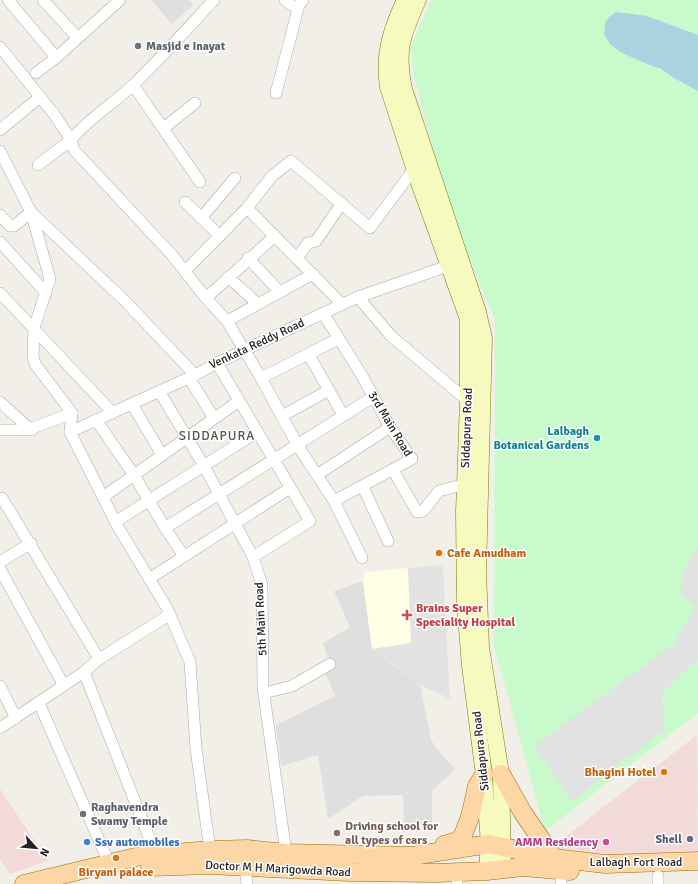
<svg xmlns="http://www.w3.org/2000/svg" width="698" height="884" font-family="Signika,sans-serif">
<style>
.residential{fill:#e0dfdf}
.commercial{fill:#f2dad9}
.education{fill:#ffffe5}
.park{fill:#c8facc}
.parking{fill:#e2e2e2}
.water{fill:#aad3df}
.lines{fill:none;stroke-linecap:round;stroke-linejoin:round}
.minor-casing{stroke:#a9a9a9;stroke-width:12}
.secondary-casing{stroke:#707d05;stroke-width:17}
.primary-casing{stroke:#a06b00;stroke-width:19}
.minor{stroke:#fff;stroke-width:11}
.secondary{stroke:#f7fabf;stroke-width:16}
.primary{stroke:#fcd6a4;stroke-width:18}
.worship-dot{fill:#6b7280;stroke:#fff;stroke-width:1.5}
.culture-dot{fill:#0f9aa8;stroke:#fff;stroke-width:1.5}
.food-dot{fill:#e8710a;stroke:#fff;stroke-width:1.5}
.health-dot{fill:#e0444e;stroke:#fff;stroke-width:1.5}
.education-dot{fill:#8d6e63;stroke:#fff;stroke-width:1.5}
.service-dot{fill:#5c6f8a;stroke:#fff;stroke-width:1.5}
.shop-dot{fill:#3f7fe0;stroke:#fff;stroke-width:1.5}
.hotel-dot{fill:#d1479c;stroke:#fff;stroke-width:1.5}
.labels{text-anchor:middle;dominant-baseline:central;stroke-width:3;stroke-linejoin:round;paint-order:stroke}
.worship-label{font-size:12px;font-weight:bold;fill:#5b616d;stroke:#fff;text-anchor:start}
.street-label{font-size:12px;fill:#222;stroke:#fff}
.culture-label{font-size:12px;font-weight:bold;fill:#0d838f;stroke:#fff;text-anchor:end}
.food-label{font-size:12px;font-weight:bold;fill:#c56008;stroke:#fff;text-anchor:start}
.health-label{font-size:12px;font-weight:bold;fill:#be3a42;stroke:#fff;text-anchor:start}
.education-label{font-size:12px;font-weight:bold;fill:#785e54;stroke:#fff;text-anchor:start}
.service-label{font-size:12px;font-weight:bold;fill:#4e5e75;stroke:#fff;text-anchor:end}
.shop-label{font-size:12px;font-weight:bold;fill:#366cbe;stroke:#fff;text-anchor:start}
.hotel-label{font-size:12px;font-weight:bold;fill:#b23c85;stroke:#fff;text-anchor:end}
.neighbourhood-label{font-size:13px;letter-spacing:1px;fill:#555;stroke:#fff}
</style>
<rect width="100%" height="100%" fill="#f2efe9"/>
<g class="residential">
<path d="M151 0H189L193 5 172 24Z"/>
<path d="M363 581 372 649 420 685 431 740 441 754 455 769 432 791V825L404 827 403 795 363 796 328 819 318 755 281 766 276 725 335 696 323 667 329 662 323 643 350 627 334 591Z"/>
</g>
<g class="commercial">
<path d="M697 735 698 855 605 856 552 847Z"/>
<path d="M0 789 48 861 10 874 0 859Z"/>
</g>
<path class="education" d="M443 565 450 699 420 685 372 649 363 581 365 572Z"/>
<path class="park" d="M431 0H698V713L545 831 494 646 495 320 449 209 414 77 411 47Z"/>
<g class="parking">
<path d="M698 545V659L662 692 664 730 572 801 534 746 674 644 696 606 681 595V582L684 570Z"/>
<path d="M443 565 450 699 420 685 372 649 411 643 408 568Z"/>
</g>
<path class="water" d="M616 12 647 16 698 35V91L674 78 660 68 652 66 622 53 610 44 604 34 605 23 609 17Z"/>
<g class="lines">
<defs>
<g id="minor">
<path d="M8 0 55 56"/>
<path d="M43 0 76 36"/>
<path d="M214 0C187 29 161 58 133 85 113 104 89 118 71 140L74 150 172 255 206 298 227 321 261 378 298 446 334 501 362 558"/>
<path d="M285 0C292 6 297 10 303 0"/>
<path d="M0 47 54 114 71 140 38 165"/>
<path d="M36 73 57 57 120 0"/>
<path d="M133 85 200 182"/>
<path d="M276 93 299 5"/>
<path d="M164 128 195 103"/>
<path d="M0 130 40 97"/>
<path d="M0 151 31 212 50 279 34 328 33 357 35 364 72 413 70 432 118 527 167 608 190 662 196 749 210 850"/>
<path d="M185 202 220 236"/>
<path d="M247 208 272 176 291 161 370 228 414 169 419 167"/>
<path d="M0 215 10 226H14L31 212 126 302 195 375"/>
<path d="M201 218 235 178"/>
<path d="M0 242 46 293"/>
<path d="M248 258 280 292"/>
<path d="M297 258 308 243 316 241 342 203"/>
<path d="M186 270 247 208 342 304"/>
<path d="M228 277 258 304"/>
<path d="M0 293 113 413"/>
<path d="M358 297 391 336 468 401 471 402"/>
<path d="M206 298 275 236"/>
<path d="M323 313 361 374 390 427 412 459 334 501"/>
<path d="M227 321 313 274"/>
<path d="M309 355 343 415"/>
<path d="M217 363 310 521 253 557 262 585 263 687 286 853"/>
<path d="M189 378 214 418"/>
<path d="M261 378 338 339"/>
<path d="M159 391 204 466 253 557"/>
<path d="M0 402 30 429 72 413"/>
<path d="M132 404 162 455"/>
<path d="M282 416 329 390"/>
<path d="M96 420 134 475 165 528 184 556"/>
<path d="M0 430H32"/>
<path d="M70 432 195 375 217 363 358 297 448 266"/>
<path d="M393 470 417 512 423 511 439 491 465 484"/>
<path d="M317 475 390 427"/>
<path d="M363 487 388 541"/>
<path d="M103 497 239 401"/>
<path d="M2 498 99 659"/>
<path d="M115 522 257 432"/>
<path d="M165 528 373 397"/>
<path d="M0 562 31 543"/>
<path d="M0 569 63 684"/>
<path d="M149 579 290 488"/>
<path d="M84 672 156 855"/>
<path d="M0 686 16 718"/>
<path d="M264 693 292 686 330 664"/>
<path d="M39 703 109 863"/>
<path d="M0 728 84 672 99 659 169 615"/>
<path d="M245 867 247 884"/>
<path d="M658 876V884"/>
<path d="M457 884V871"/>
<path d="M561 884V870"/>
</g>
<g id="secondary">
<path d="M405 0C391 30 383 53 388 87L418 180 468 319V401L464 512 465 604 470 666 484 775 489 844 487 871"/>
<path d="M418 0C402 36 396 49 404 89L478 312 484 338 478 571 481 647 501 774 503 869"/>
</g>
<g id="primary">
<path d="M501 774 523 813 554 858"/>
<path d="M444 845 458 841 463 835 470 817 477 786 484 775"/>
<path d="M150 867 209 865 349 872 436 873 487 871 523 867 570 871"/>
<path d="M24 884 140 856 210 850 247 849 286 853 412 856 489 844 554 858 605 864 698 861"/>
</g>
</defs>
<use href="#minor" class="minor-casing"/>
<use href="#secondary" class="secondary-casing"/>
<use href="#primary" class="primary-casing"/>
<use href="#minor" class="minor"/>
<use href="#secondary" class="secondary"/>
<use href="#primary" class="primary"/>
</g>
<g class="worship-dot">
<circle cx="138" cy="46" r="4"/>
<circle cx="83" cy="814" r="4"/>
</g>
<circle class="culture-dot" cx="597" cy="438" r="4"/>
<g class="food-dot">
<circle cx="439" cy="553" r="4"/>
<circle cx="664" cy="772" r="4"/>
<circle cx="116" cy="858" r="4"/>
</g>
<path class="health-dot" d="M405 609h4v4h4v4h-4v4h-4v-4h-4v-4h4z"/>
<circle class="education-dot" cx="337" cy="833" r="4"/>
<circle class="service-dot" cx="690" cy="839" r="4"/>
<circle class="shop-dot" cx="87" cy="842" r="4"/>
<circle class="hotel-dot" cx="606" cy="842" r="4"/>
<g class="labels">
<g class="worship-label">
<text x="146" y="46">Masjid e Inayat</text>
<text x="91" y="807">Raghavendra<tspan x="91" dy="14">Swamy Temple</tspan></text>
</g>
<g class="street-label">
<text transform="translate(257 344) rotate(-25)">Venkata Reddy Road</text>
<text transform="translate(390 424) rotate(59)">3rd Main Road</text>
<text transform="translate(467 428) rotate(-88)">Siddapura Road</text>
<text transform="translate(261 619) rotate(-93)">5th Main Road</text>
<text transform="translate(481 751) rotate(-96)">Siddapura Road</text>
<text x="636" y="862">Lalbagh Fort Road</text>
<text transform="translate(278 869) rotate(3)">Doctor M H Marigowda Road</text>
</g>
<g class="culture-label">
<text x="589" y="431">Lalbagh<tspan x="589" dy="14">Botanical Gardens</tspan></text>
</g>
<g class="food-label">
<text x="447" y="553">Cafe Amudham</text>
<text x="656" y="772" text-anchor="end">Bhagini Hotel</text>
<text x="116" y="872" text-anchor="middle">Biryani palace</text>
</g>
<g class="health-label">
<text x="416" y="608">Brains Super<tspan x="416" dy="14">Speciality Hospital</tspan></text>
</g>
<g class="education-label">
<text x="345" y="826">Driving school for<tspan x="345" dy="14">all types of cars</tspan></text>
</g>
<g class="service-label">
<text x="682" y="839">Shell</text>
</g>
<g class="shop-label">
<text x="95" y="842">Ssv automobiles</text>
</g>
<g class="hotel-label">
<text x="598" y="842">AMM Residency</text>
</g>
<g class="neighbourhood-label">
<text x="217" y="436">SIDDAPURA</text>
</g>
</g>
<g transform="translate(36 848) rotate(117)" stroke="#ffffff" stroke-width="3" paint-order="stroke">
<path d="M0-3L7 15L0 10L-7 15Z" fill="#222222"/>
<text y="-6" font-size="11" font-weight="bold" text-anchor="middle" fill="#222222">N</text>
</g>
</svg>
